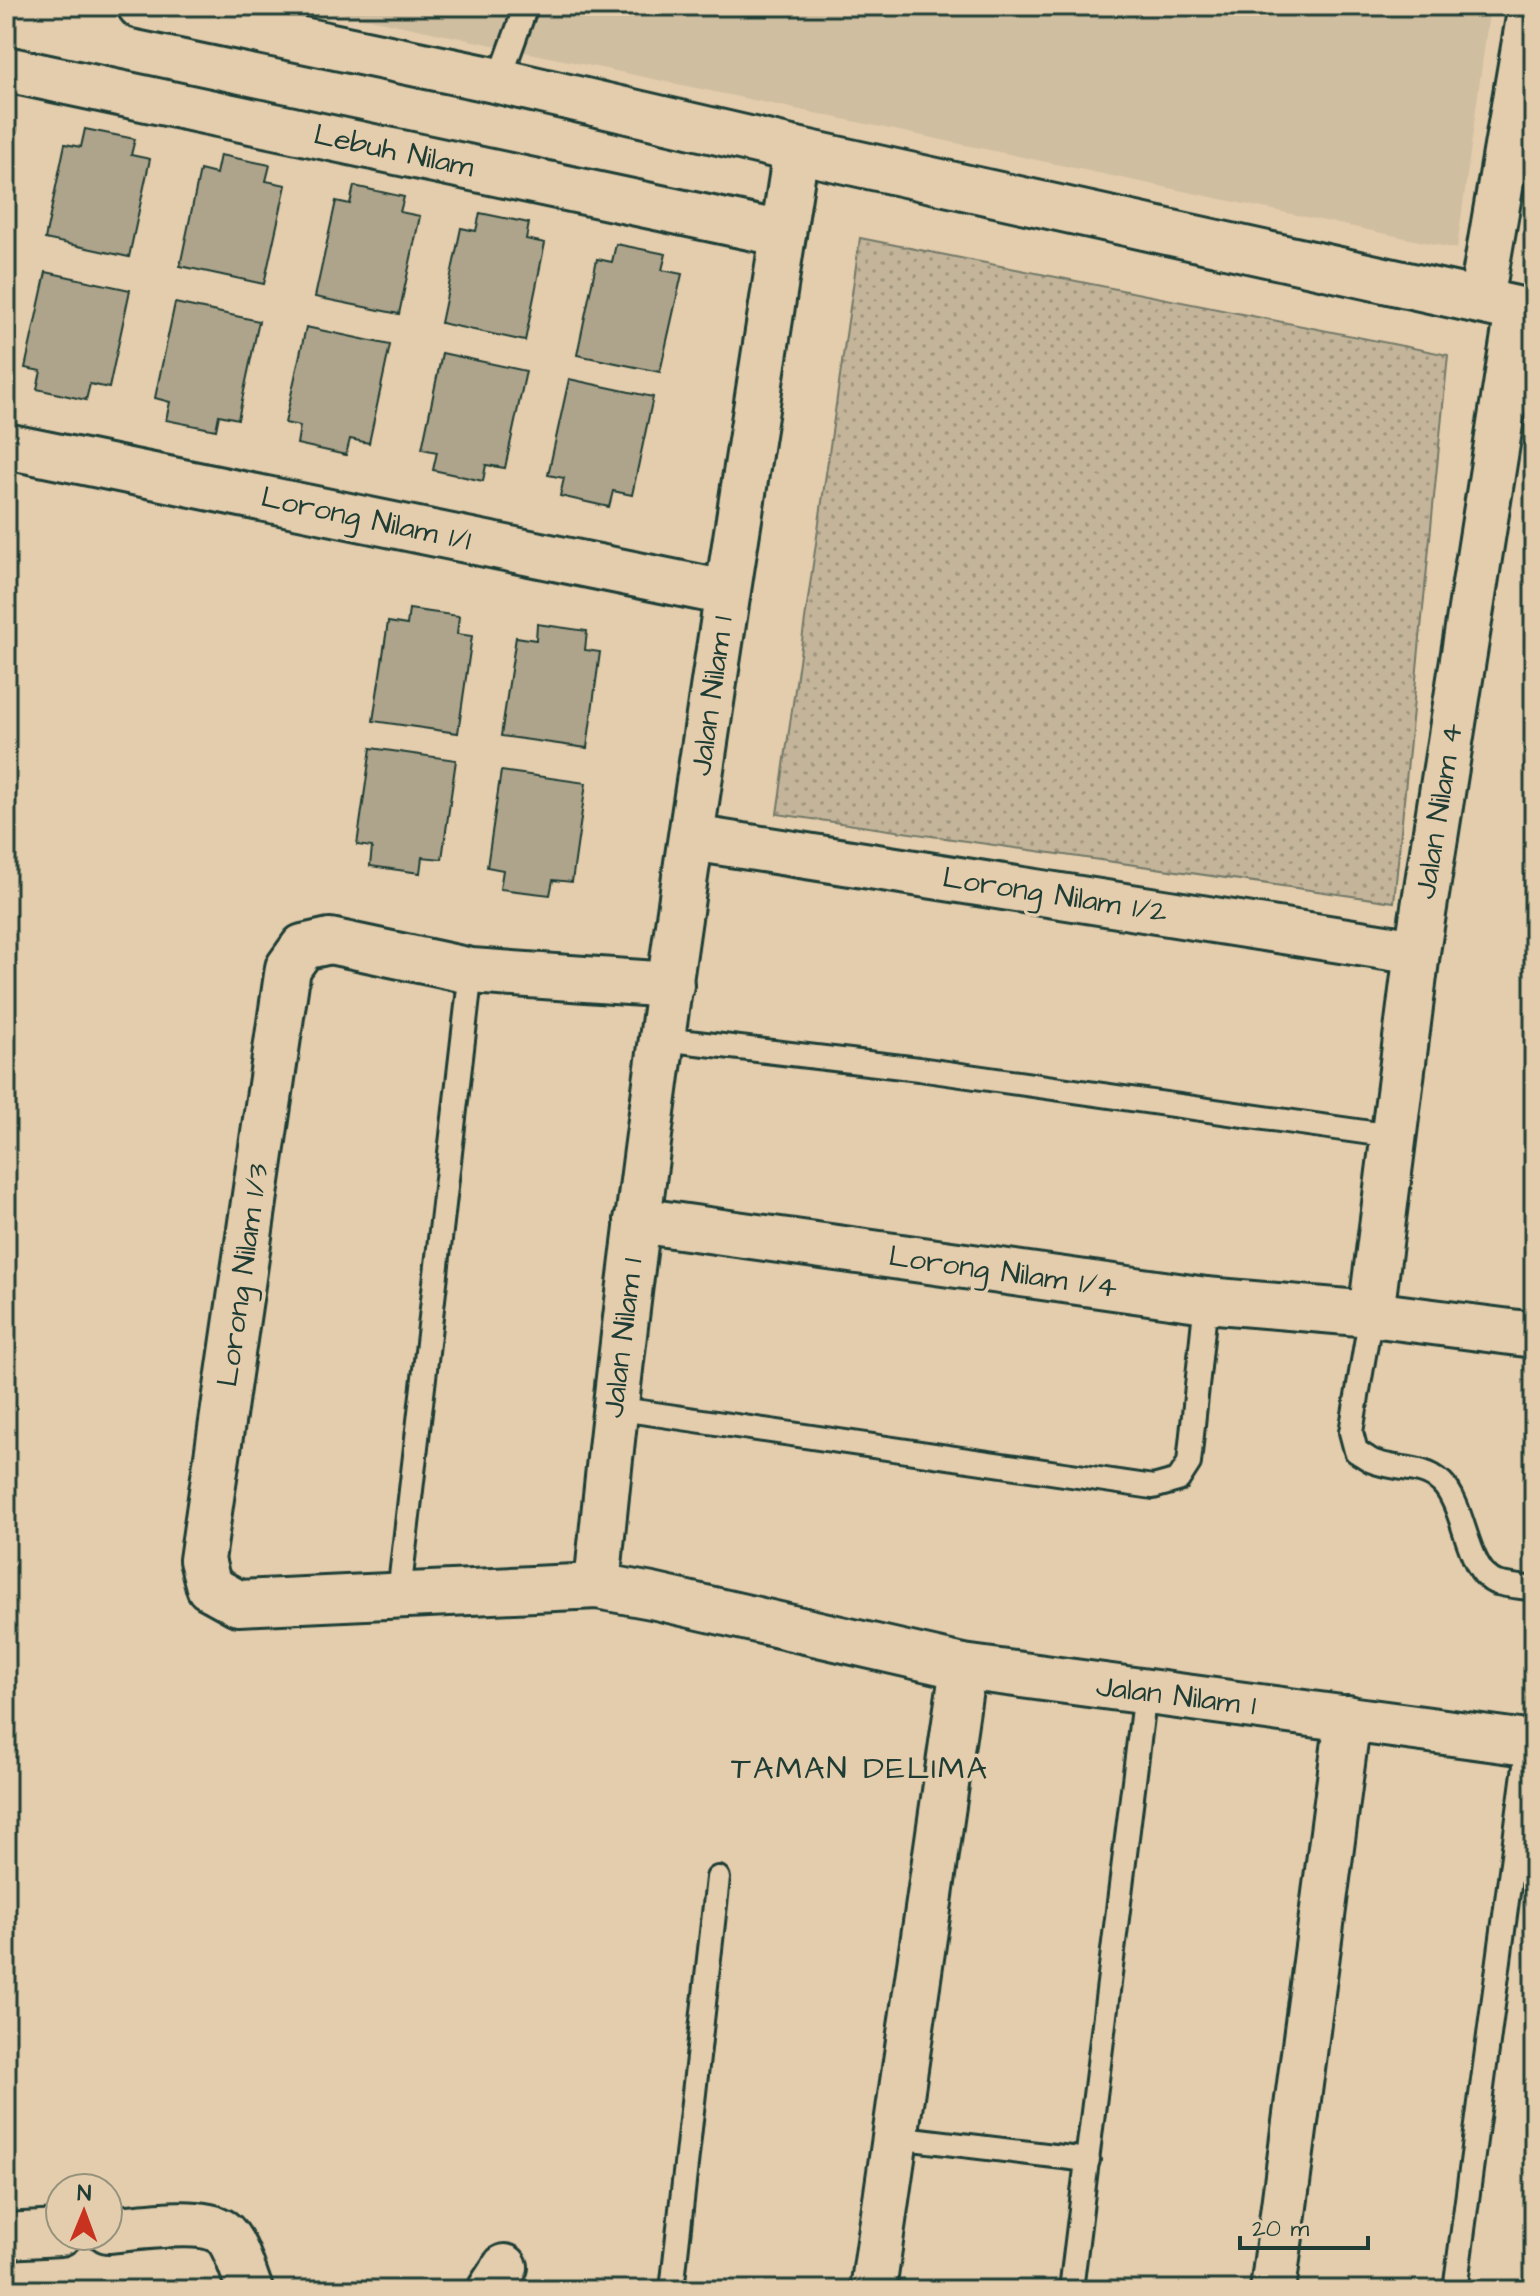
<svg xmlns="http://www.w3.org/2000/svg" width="1540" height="2296" font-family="'Architects Daughter',sans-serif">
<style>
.built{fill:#d0bea1}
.park{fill:url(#park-dots);stroke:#727967;stroke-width:2}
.building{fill:#aea48b;stroke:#1f3d34;stroke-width:2}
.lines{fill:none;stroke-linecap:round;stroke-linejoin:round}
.service-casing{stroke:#1f3d34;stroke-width:28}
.minor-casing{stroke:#1f3d34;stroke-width:50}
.service{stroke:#e4cdad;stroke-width:22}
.minor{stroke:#e4cdad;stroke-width:44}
.labels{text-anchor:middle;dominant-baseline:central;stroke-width:7;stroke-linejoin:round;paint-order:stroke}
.street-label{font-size:30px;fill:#1f3d34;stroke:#e4cdad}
.neighbourhood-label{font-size:32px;letter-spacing:2px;fill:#1f3d34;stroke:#e4cdad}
</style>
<defs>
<pattern id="park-dots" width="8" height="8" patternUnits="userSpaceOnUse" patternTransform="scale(2)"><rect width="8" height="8" fill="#c4b59a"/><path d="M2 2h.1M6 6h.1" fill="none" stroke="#9f947e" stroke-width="1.8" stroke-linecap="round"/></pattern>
</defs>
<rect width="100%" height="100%" fill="#e4cdad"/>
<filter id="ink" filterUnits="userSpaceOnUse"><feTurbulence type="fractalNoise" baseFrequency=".0125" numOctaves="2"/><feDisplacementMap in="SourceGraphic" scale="16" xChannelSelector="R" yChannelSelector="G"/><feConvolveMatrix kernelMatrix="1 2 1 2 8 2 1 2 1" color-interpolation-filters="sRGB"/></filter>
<g filter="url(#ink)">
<path class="built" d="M308 6H1490L1457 249Z"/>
<path class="park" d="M860 238 1448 355 1394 902 777 814Z"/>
<g class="building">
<path d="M6 126 17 128 6 179Z"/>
<path d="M85 129 135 139 131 155 150 159 129 257 45 239 65 144 81 147Z"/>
<path d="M220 155 270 165 266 181 286 185 264 284 180 266 200 170 216 174Z"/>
<path d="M354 186 404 197 400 212 420 216 399 314 315 297 336 201 350 204Z"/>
<path d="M480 213 529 223 526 239 545 243 525 341 441 323 461 228 476 231Z"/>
<path d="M616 244 666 254 662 270 682 274 660 372 577 355 597 259 612 262Z"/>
<path d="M46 272 130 290 109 388 90 384 86 400 37 389 41 371 25 368Z"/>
<path d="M175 303 259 321 238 419 219 415 216 430 166 420 170 402 155 398Z"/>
<path d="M306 327 390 345 369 443 350 439 346 455 297 444 300 426 285 423Z"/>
<path d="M442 353 526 371 505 468 486 465 483 481 433 470 437 452 422 449Z"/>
<path d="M569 379 653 397 632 495 613 491 609 507 560 496 564 478 548 475Z"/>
<path d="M409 609 459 616 457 634 472 636 458 733 373 721 388 622 407 625Z"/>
<path d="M537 624 587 631 585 650 600 652 587 748 501 736 516 637 536 640Z"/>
<path d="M371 748 456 760 442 859 422 857 420 873 370 866 372 847 357 845Z"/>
<path d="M501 771 586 783 572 882 553 880 550 895 500 889 503 870 487 867Z"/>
</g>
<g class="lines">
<defs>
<g id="service">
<path d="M499 81 526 6"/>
<path d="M663 1039 919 1069 1392 1136"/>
<path d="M1371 1314 1351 1432 1356 1451C1361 1454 1367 1458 1372 1461 1395 1471 1422 1464 1442 1483 1466 1507 1466 1572 1497 1583 1509 1586 1522 1587 1534 1589"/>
<path d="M614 1408 1153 1487 1178 1480 1189 1463 1206 1300"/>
<path d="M399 1594 471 971"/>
<path d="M895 2137 1088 2160"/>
<path d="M672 2290 718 1878"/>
<path d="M1071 2290 1145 1692"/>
<path d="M1455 2290 1528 1743"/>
</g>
<g id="minor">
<path d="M140 6 499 81 796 150 1534 313"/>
<path d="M6 69 783 234"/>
<path d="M1481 300 1531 6"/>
<path d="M6 446 726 593"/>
<path d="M692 838 1417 952"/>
<path d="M671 985 471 971 330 941 303 947 288 968 202 1560 209 1587 238 1603 597 1586 652 1596 963 1667 1534 1744"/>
<path d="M637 1220 1206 1300 1371 1314 1534 1335"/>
<path d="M1371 1314 1417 952 1518 310"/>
<path d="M597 1586C643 1105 723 628 796 150"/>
<path d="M108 2230C135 2228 200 2217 222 2232 235 2241 244 2275 250 2290"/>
<path d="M6 2236 60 2233"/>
<path d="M490 2290 505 2267"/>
<path d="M873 2290 963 1667"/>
<path d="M1273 2290 1348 1718"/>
</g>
</defs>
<use href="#service" class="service-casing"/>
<use href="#minor" class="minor-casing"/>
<use href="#service" class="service"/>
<use href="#minor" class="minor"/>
</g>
</g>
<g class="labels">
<g class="street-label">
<text transform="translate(394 151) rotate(12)">Lebuh Nilam</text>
<text transform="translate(366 519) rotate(12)">Lorong Nilam 1/1</text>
<text transform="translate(712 696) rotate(-82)">Jalan Nilam 1</text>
<text transform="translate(1439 811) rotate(-81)">Jalan Nilam 4</text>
<text transform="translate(1055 895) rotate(9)">Lorong Nilam 1/2</text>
<text transform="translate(1003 1272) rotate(8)">Lorong Nilam 1/4</text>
<text transform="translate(243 1275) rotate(-82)">Lorong Nilam 1/3</text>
<text transform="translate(623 1338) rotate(-83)">Jalan Nilam 1</text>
<text transform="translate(1176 1696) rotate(7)">Jalan Nilam 1</text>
</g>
<g class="neighbourhood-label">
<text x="860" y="1768">TAMAN DELIMA</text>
</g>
</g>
<rect width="1540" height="2296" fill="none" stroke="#e4cdad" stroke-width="32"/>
<rect x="16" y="16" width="1508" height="2264" fill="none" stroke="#1f3d34" stroke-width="3" filter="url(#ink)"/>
<g transform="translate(84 2212) rotate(1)"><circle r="38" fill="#e4cdad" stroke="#95937d" stroke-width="2"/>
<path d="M0-6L14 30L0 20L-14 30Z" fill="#c8321e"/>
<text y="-12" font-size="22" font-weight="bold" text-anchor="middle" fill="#1f3d34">N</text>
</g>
<path d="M1240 2236v12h128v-12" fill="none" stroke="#1f3d34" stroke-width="4"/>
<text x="1252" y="2236" font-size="24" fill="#1f3d34" stroke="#e4cdad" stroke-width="6" paint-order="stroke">20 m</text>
</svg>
